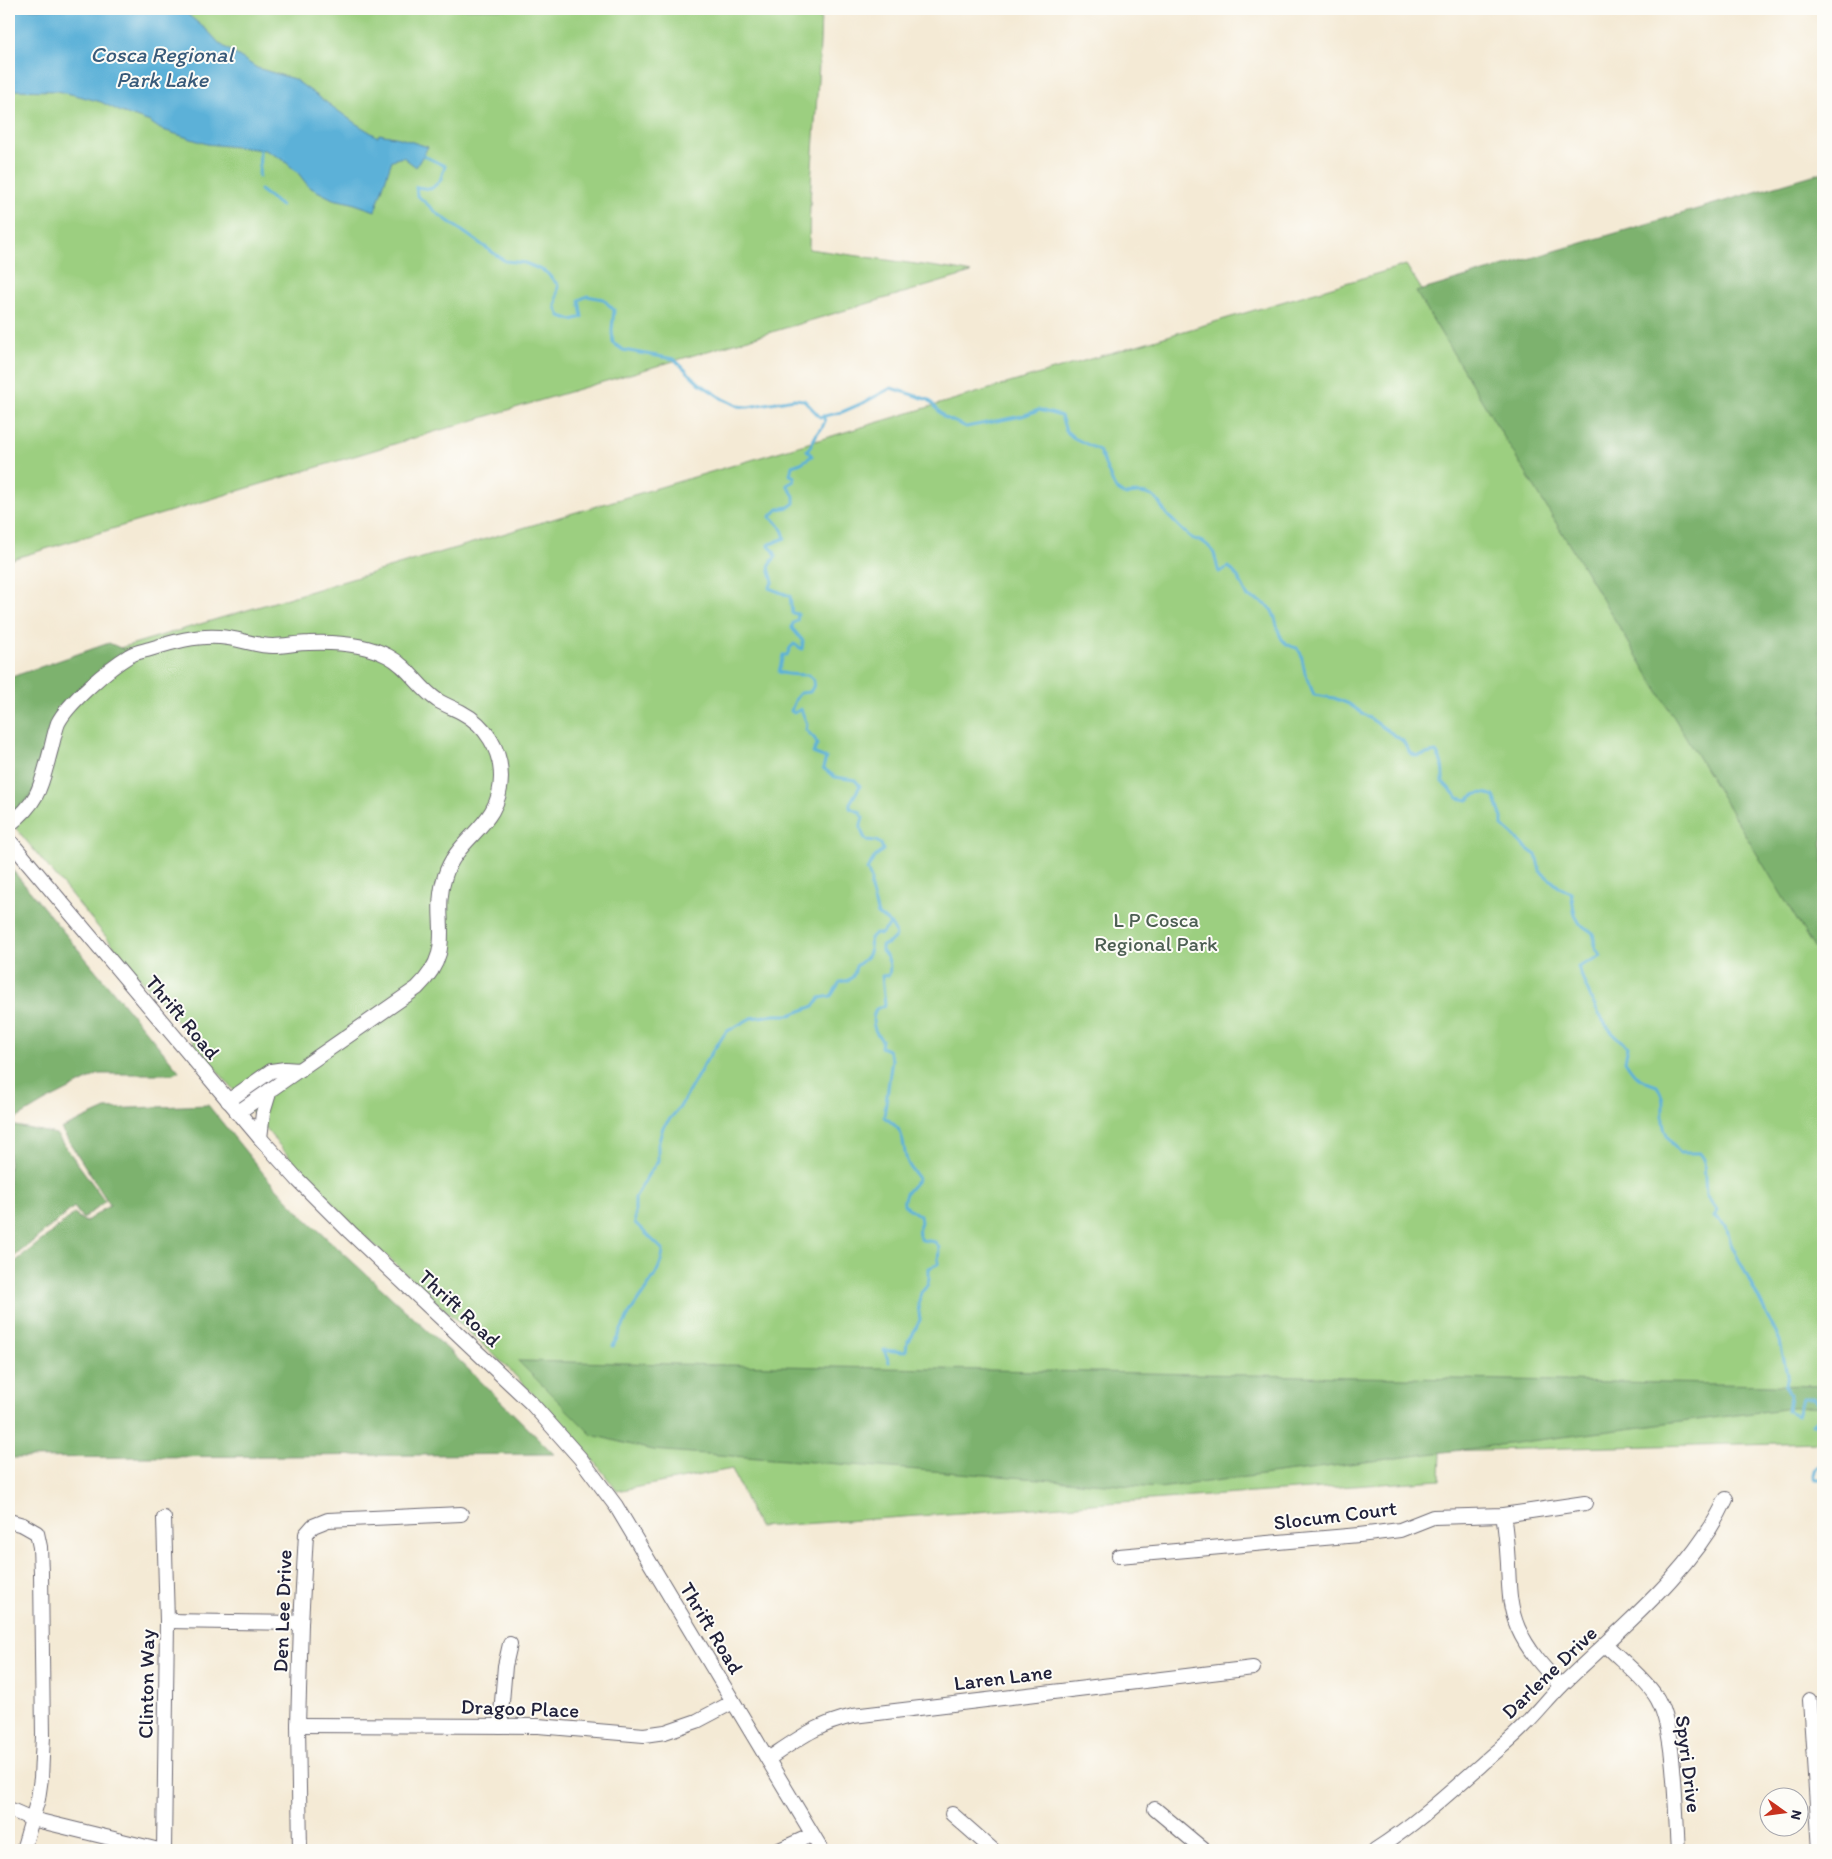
<svg xmlns="http://www.w3.org/2000/svg" width="1832" height="1859" font-family="Itim,sans-serif">
<style>
.green{fill:#9ccf80;stroke:#5f785e}
.forest{fill:#7db26e;stroke:#506a54}
.water{fill:#5cb1d8;stroke:#3f6a8a}
.lines{fill:none;stroke-linecap:round;stroke-linejoin:round}
.stream{stroke:#5cb1d8;stroke-width:3}
.minor-casing{stroke:#6c6871;stroke-width:16}
.minor{stroke:#fff;stroke-width:14}
.labels{text-anchor:middle;dominant-baseline:central;stroke-width:4;stroke-linejoin:round;paint-order:stroke}
.park-label{font-size:21px;fill:#4d5f53;stroke:#fdfcf7}
.street-label{font-size:21px;fill:#22223b;stroke:#fdfcf7}
.water-label{font-size:22px;font-style:italic;fill:#395b7a;stroke:#fdfcf7}
</style>
<rect width="100%" height="100%" fill="#fdfcf7"/>
<filter id="ink" filterUnits="userSpaceOnUse"><feTurbulence type="fractalNoise" baseFrequency=".02" numOctaves="2"/><feDisplacementMap in="SourceGraphic" scale="10" xChannelSelector="R" yChannelSelector="G"/><feConvolveMatrix kernelMatrix="1 2 1 2 8 2 1 2 1" color-interpolation-filters="sRGB"/></filter>
<filter id="wash" filterUnits="userSpaceOnUse"><feTurbulence type="fractalNoise" baseFrequency=".0096" numOctaves="4" result="noise"/><feDisplacementMap in="SourceGraphic" scale="20" xChannelSelector="R" yChannelSelector="G"/><feGaussianBlur stdDeviation="1.12" result="paint"/><feColorMatrix in="noise" values="0 0 0 0 0 0 0 0 0 0 0 0 0 0 0 0 0 1.4 0 .05"/><feComposite in="paint" operator="in"/></filter>
<g filter="url(#wash)">
<rect width="100%" height="100%" fill="#f4ead5"/>
<g class="green">
<path d="M9 9H821C820 89 809 169 809 249L958 270 971 273 434 432 9 560Z"/>
<path d="M1406 265 1823 917V1442L1441 1451 1440 1480 758 1527 732 1469 617 1491 596 1463 571 1433 505 1365 357 1229 295 1164 9 820V681Z"/>
</g>
<g class="forest">
<path d="M1823 172V963L1416 292Z"/>
<path d="M109 643 129 652 103 669 58 709 33 792 9 818V678Z"/>
<path d="M9 866 179 1071 173 1074H99L44 1102 9 1123Z"/>
<path d="M208 1105 267 1178 304 1217 455 1356 554 1454 9 1458V1267L74 1214 85 1222 110 1205 61 1129 106 1109Z"/>
<path d="M11 1125 56 1134 105 1201 83 1219 74 1207 9 1261V1127Z"/>
<path d="M518 1361 1823 1386V1407L1808 1406 1159 1488 652 1450 592 1435Z"/>
</g>
<path class="water" d="M9 9H181L208 31 220 44 257 68 294 79 355 123 378 137 379 134 400 138 428 147 416 167 403 157 392 160 375 211 352 203 333 199 309 187 298 173 282 159 265 150 207 144 160 129 150 122 121 112 101 102 79 96 57 91 9 90Z"/>
<g class="lines">
<g class="stream">
<path d="M424 156 445 166 440 181 431 189 416 187 417 195 438 214 505 261 525 263 546 272 558 285 556 307 560 316 572 320 582 317 579 300 587 296 603 299 614 310 612 330 613 343 623 350 674 359 699 383 723 399 738 406 748 407 794 399 804 400 820 417 842 412 865 402 891 388 929 400 944 417 966 427 1022 416 1039 410 1061 416 1066 431 1074 438 1099 450 1115 488 1125 495C1135 492 1143 492 1152 496 1161 500 1161 510 1169 517 1176 523 1184 533 1192 538 1202 543 1203 539 1212 550 1216 555 1216 565 1219 572L1229 567 1238 577 1248 597C1257 600 1267 603 1272 611 1281 627 1274 643 1297 648L1301 654 1305 673 1314 695 1334 698 1349 704 1403 741 1410 753 1417 756 1436 752C1443 761 1443 771 1443 782L1458 798 1468 800C1475 792 1485 792 1494 796L1502 818V826C1516 835 1521 846 1536 855L1540 871 1559 887 1571 893 1575 915 1580 924 1593 933 1596 949 1601 956 1578 967C1590 996 1600 1028 1628 1046L1625 1061C1635 1077 1639 1080 1657 1086 1666 1101 1662 1105 1663 1121 1664 1133 1672 1145 1680 1153H1700L1704 1159 1706 1195 1718 1211 1714 1216 1726 1226 1731 1244 1780 1341 1787 1375 1785 1385 1790 1395 1788 1412 1797 1416 1802 1398H1813L1818 1404 1821 1416 1813 1424 1823 1425"/>
<path d="M259 177 260 150"/>
<path d="M260 190 281 206"/>
<path d="M823 416 825 421 822 428C815 432 814 444 807 450L812 456 801 463 792 466 790 475 795 477 794 481 787 485 794 496V503L789 507 778 509 770 517C778 522 783 528 785 538L768 545 774 551 776 557C766 566 769 568 773 581L769 588 790 596 792 613 798 614 797 621 793 623 792 628 803 641 802 649 794 644 790 648 787 655H783L779 672C789 676 799 674 809 675L814 681 813 687 810 692 800 693 796 698 791 711 794 713 801 709 807 724 806 730 815 739 817 745 813 753 826 758 823 768 835 777 855 780 860 786 850 803V808L860 812 863 818C859 827 861 832 866 840L876 841 881 844 883 850 874 858 867 870 871 878V889L878 915C887 921 894 925 896 936L889 943 882 946V951C890 960 891 964 889 975L882 976 885 1005 876 1009C870 1020 874 1032 882 1040L881 1047 888 1050 892 1059 884 1117C905 1131 901 1135 906 1157 907 1165 914 1172 918 1179 912 1188 902 1193 904 1205L920 1216 921 1222C918 1229 917 1234 922 1240L935 1242 939 1247 938 1264 929 1268V1279L927 1286 921 1293 918 1305 920 1320C915 1328 914 1336 907 1342L906 1351 904 1352 884 1350 889 1362"/>
<path d="M613 1346C620 1333 626 1318 635 1305 646 1288 662 1271 663 1250L635 1223V1198L648 1175 658 1161V1145L663 1127 680 1107 706 1061 726 1032 751 1018 774 1015H790L814 1006 820 998 831 996 840 982C852 980 854 978 856 966 868 958 872 952 870 938L875 933 881 934 891 924"/>
<path d="M1823 1463 1816 1468 1814 1476 1816 1480H1823"/>
</g>
</g>
</g>
<g filter="url(#ink)">
<g class="lines">
<defs>
<g id="minor">
<path d="M9 825C40 801 41 785 51 749 53 741 55 731 58 723 68 703 109 668 129 656 135 652 143 651 150 649 173 642 196 635 220 637 238 638 255 646 273 646 285 646 297 643 309 643 334 642 365 644 388 656 408 666 419 688 437 700 445 705 453 708 461 712 486 725 501 750 501 777 501 826 457 836 445 876 430 921 459 947 417 988L237 1113"/>
<path d="M9 840 260 1138 298 1180 350 1232 532 1404 580 1458 616 1506 822 1850"/>
<path d="M228 1101 271 1071 285 1069 300 1070"/>
<path d="M260 1138 263 1113 270 1090"/>
<path d="M1503 1515C1506 1531 1507 1548 1508 1564 1509 1587 1509 1607 1518 1628 1528 1651 1545 1669 1561 1686"/>
<path d="M9 1521 23 1525 37 1533 40 1547 41 1573 43 1736 41 1778 38 1799 23 1850"/>
<path d="M1119 1556 1359 1535 1400 1530 1433 1517 1503 1515 1585 1503"/>
<path d="M167 1621 301 1623"/>
<path d="M1606 1645C1622 1661 1642 1676 1655 1695 1676 1725 1675 1812 1678 1850"/>
<path d="M1810 1700 1820 1850"/>
<path d="M298 1725 538 1726 644 1735 665 1732 697 1721 733 1702"/>
<path d="M500 1726 505 1666 510 1644"/>
<path d="M768 1759C798 1739 817 1724 853 1716L1253 1668"/>
<path d="M9 1809 32 1819 159 1850"/>
<path d="M1155 1809 1204 1850"/>
<path d="M952 1814 993 1850"/>
<path d="M164 1850 167 1621 164 1518"/>
<path d="M300 1850 298 1725 301 1623 306 1534 313 1526 328 1520 461 1514"/>
<path d="M779 1850 812 1835"/>
<path d="M1375 1850C1413 1826 1447 1795 1481 1765 1496 1751 1512 1739 1526 1724 1538 1712 1549 1698 1562 1685 1618 1630 1693 1572 1726 1499"/>
</g>
</defs>
<use href="#minor" class="minor-casing"/>
<use href="#minor" class="minor"/>
</g>
</g>
<g class="labels">
<g class="park-label">
<text x="1156" y="919">L P Cosca<tspan x="1156" dy="24">Regional Park</tspan></text>
</g>
<g class="street-label">
<text transform="translate(183 1017) rotate(50)">Thrift Road</text>
<text transform="translate(460 1308) rotate(43)">Thrift Road</text>
<text transform="translate(1335 1515) rotate(-7)">Slocum Court</text>
<text transform="translate(282 1611) rotate(-88)">Den Lee Drive</text>
<text transform="translate(712 1628) rotate(59)">Thrift Road</text>
<text transform="translate(1549 1672) rotate(-44)">Darlene Drive</text>
<text transform="translate(1003 1677) rotate(-7)">Laren Lane</text>
<text transform="translate(146 1684) rotate(-89)">Clinton Way</text>
<text transform="translate(520 1708) rotate(2)">Dragoo Place</text>
<text transform="translate(1689 1764) rotate(83)">Spyri Drive</text>
</g>
<g class="water-label">
<text x="162" y="54">Cosca Regional<tspan x="162" dy="25">Park Lake</tspan></text>
</g>
</g>
<rect width="1832" height="1859" fill="none" stroke="#fdfcf7" stroke-width="30"/>
<g transform="translate(1784 1812) rotate(104)"><circle r="24" fill="#fdfcf7" stroke="#a5a5ac"/>
<path d="M0-4L9 19L0 12L-9 19Z" fill="#c8321e"/>
<text y="-8" font-size="14" font-weight="bold" text-anchor="middle" fill="#22223b">N</text>
</g>
</svg>
